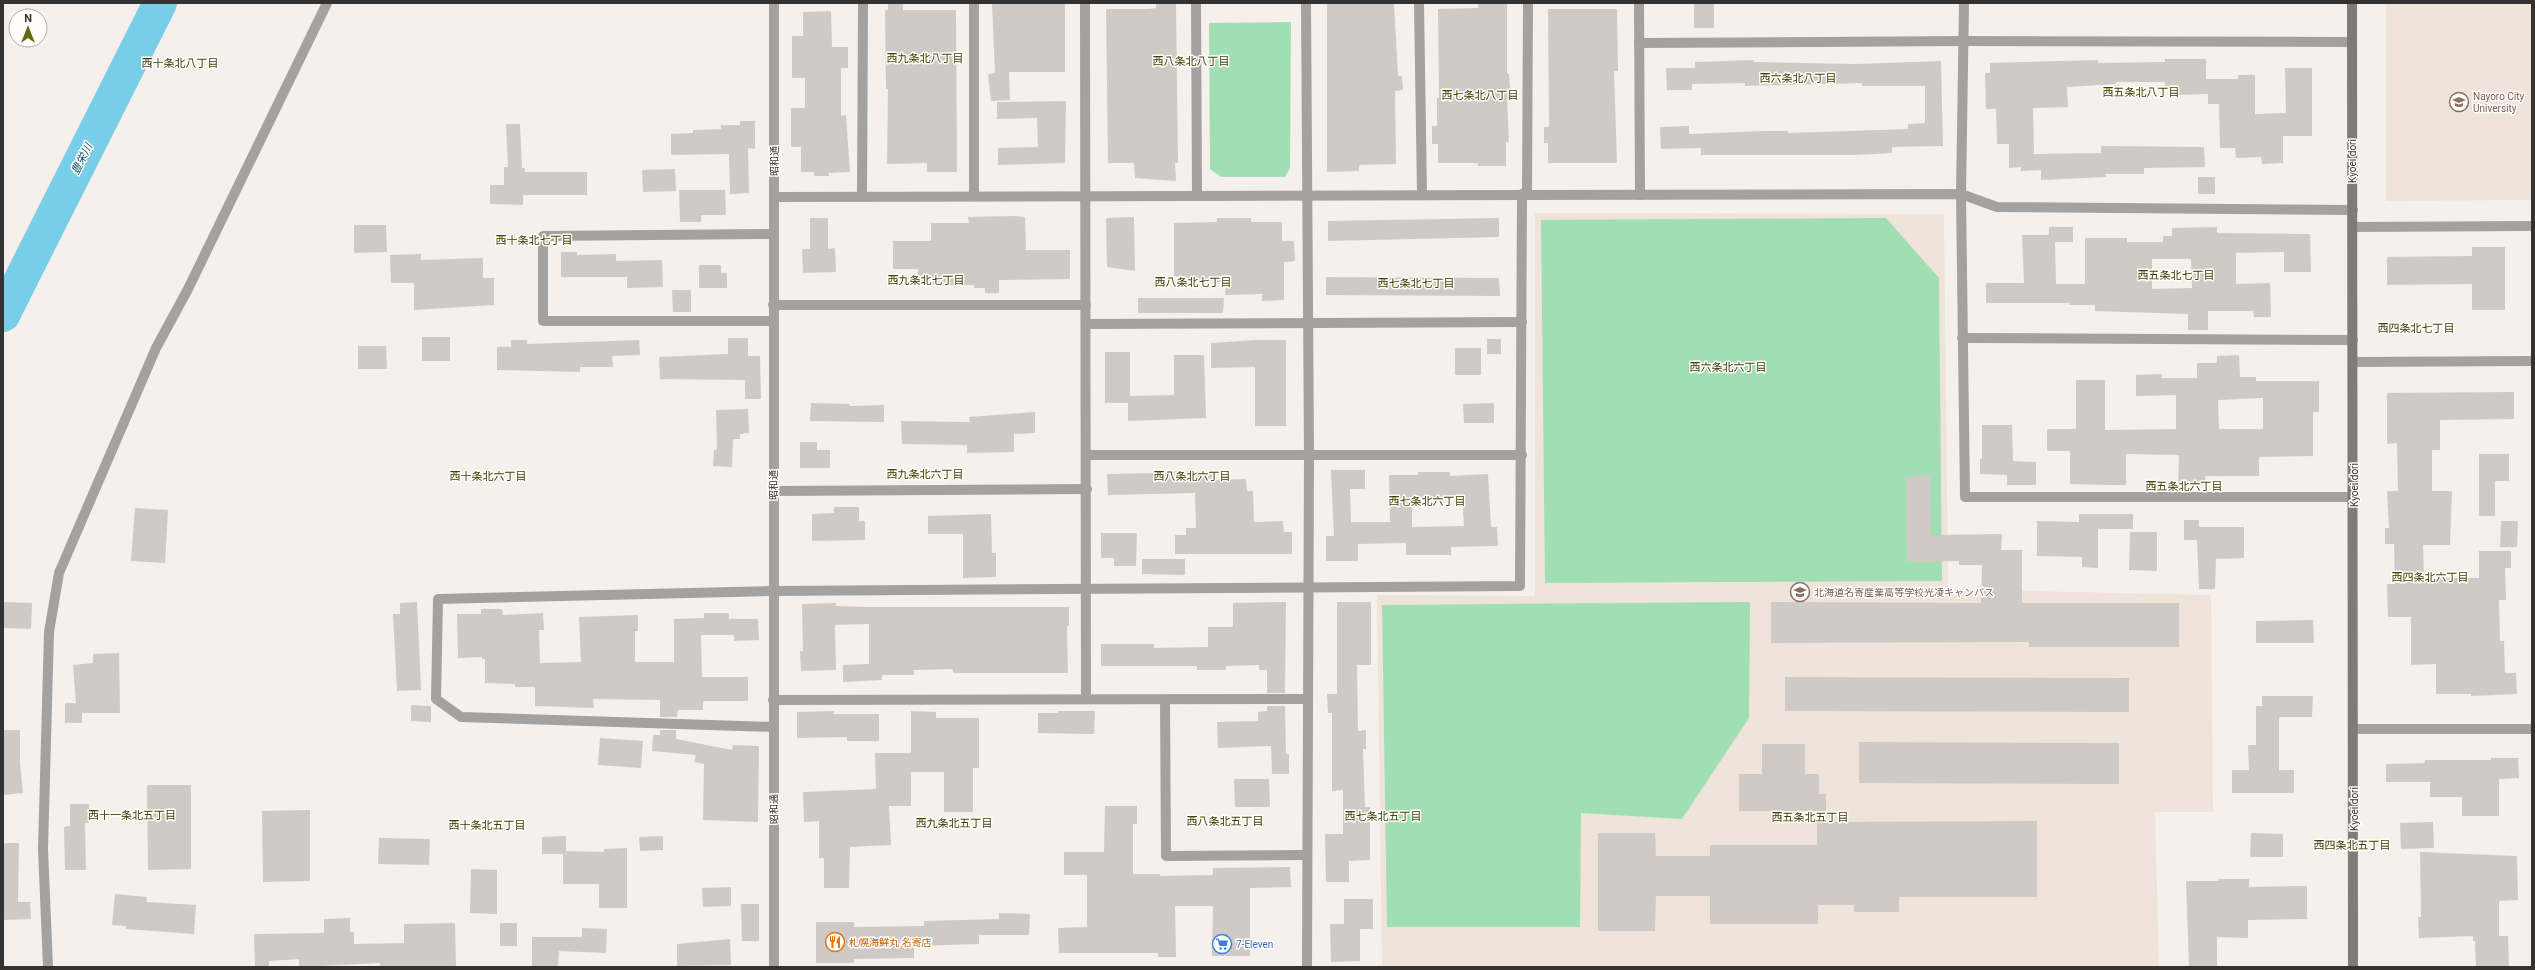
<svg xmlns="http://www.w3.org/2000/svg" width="2535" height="970" font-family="Roboto,'Noto Sans JP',sans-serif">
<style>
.built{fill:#efe4da}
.green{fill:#a1deb3}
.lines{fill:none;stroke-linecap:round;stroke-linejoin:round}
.river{stroke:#78cde9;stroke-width:34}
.building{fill:#d0cac7;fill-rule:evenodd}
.minor{stroke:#a4a2a0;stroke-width:10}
.tertiary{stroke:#a4a2a0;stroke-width:10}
.secondary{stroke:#7e7c79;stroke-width:10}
.labels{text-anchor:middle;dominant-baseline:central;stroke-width:3;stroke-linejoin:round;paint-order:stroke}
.education-label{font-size:10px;fill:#785e54;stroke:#fffefd;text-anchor:start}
.street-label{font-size:10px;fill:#353331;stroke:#fffefd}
.food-label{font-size:10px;fill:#c56008;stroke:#fffefd;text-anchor:start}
.shop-label{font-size:10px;fill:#366cbe;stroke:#fffefd;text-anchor:start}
.neighbourhood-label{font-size:11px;fill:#3d4203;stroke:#fffefd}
.water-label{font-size:11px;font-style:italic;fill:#0e566a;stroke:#fffefd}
</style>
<rect width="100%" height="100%" fill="#f5f0ec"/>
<g class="built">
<path d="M2386 3H2532V200L2386 201Z"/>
<path d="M1535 213 1944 214 1948 589 2211 595 2213 812H2155L2159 967H1382L1377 595 1535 596Z"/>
</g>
<g class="green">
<path d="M1291 22 1290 168 1285 177H1221L1210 169 1209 23Z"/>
<path d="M1886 218 1939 278 1942 581 1545 583 1541 220Z"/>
<path d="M1750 602 1749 718 1682 819 1581 813 1580 927H1387L1382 605Z"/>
</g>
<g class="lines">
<path class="river" d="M3 315 160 3"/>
</g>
<g class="building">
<path d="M888 3H903V10H956L957 172H927V163L887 164 888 89H886L885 10H888Z"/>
<path d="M992 3H1065V72H1009L1010 100 991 101 988 74 995 73Z"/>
<path d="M1156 3H1176L1178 163H1175L1176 181 1135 178 1134 163H1108L1106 9H1149L1156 8Z"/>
<path d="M1327 3H1394L1398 76H1402L1403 90 1395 91 1396 164 1359 165V171L1327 172Z"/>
<path d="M1478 3H1507V74H1509L1511 99H1507L1509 142H1506V166H1478V163H1438V144H1432V126H1437V98H1439L1438 9 1478 8Z"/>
<rect x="1694" y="3" width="20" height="25"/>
<path d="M1548 9H1617L1618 71H1614L1617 163H1548V143H1544V127H1549Z"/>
<path d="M831 11 832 47H848V68H841V116L846 115 850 172 829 173V176H814V172H801V147H791V108H805V78H792V36H803V12Z"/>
<path d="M2165 59H2206V79H2238V75H2255V114L2286 113 2285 68H2312V136H2283V163L2262 164 2261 157 2236 158 2235 148H2220L2219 104H2208V94L2174 95V90H2165V82H2116V84L2067 87 2068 107 2033 108 2034 154 2101 153V146L2204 147 2205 167 2144 168V174H2106V177L2041 180V170L2021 171V167L2009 168V144H1997L1996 109H1986L1985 73H1990V63L2098 60V63L2165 62Z"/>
<path d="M1754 60V62L1856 64 1941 61 1943 146 1892 147V153L1853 155H1701V148L1661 149 1660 127 1689 126V134L1762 131H1788V133L1908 129V124L1925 123V86H1862V83L1745 86V83L1692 84V90H1667L1666 68H1695V62Z"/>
<path d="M1066 101 1065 163 998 165V148L1038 147 1037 118 997 119V102Z"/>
<path d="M740 121H755V149L748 148 749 193 730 194 729 154 671 155V134L693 133V130L721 129V125H740Z"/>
<path d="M506 124H520L522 168H525V172H587V195H523V205L490 204V185H504V167H508Z"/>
<path d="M675 169 676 191 643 192 642 170Z"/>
<rect x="2198" y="177" width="17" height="17"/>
<path d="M679 190H725L726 215H701V222H680Z"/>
<path d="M1013 216 1025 217 1026 250H1070V279L999 280V293H985V288H974V285H918V269H893V241H931V223H969L968 217Z"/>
<path d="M1134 217 1135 271 1107 267 1106 218Z"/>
<path d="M810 218H828V249L835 248 836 272 803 273 802 249H810Z"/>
<path d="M1217 218H1251V222H1282V241H1294L1295 261 1284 262V300L1262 301V294L1225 295 1226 283 1174 276V223L1217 222Z"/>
<path d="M1499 218V237L1328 241V221Z"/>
<path d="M354 225H386L387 252 354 253Z"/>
<path d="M2049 227H2073V242H2055L2056 284H2085V238H2127V242H2163V236H2172V228L2217 227V233L2310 234 2311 272H2284V252L2236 253V284L2270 283 2271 317H2254L2253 311H2208V330H2188V314L2095 311V305H2069V303H1986V283H2024L2022 235H2049ZM2152 259H2191L2192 288 2152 289Z"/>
<path d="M2472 247H2505V310H2472V284L2387 285V257L2472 256Z"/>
<path d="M561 252H577V255L616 254V261L662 260 663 287 627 288V277H561Z"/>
<path d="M421 254V260L483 258V278H494V305L414 310V283H391L390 255Z"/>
<path d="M699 265H721V273H727V288H699Z"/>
<path d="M1326 277 1499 278 1500 296 1326 295Z"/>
<path d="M672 290H691V312H673Z"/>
<path d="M1138 298H1224L1223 313H1138Z"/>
<rect x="422" y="337" width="28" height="24"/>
<path d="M728 338H748V356H760L761 399H745V380L660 379 659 357 728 354Z"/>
<rect x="1487" y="339" width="14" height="15"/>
<path d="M511 340H527V344L639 340 640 355 612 356 613 367H580V372L497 370V347H511Z"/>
<path d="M1255 340H1286V426H1255V367L1211 368V343Z"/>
<path d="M358 346H386L387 369H358Z"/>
<rect x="1455" y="348" width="26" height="27"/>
<path d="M1105 352H1130V396L1174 395V355H1204L1206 418 1128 421V403H1105Z"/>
<path d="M2239 355 2240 377H2256V381H2319V412H2313V456L2259 457V476H2205L2206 485H2178L2179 455 2126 454V485H2106L2070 484V451H2047V429H2076V380H2105V430L2176 429V395L2136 396V375L2162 374V378H2197V363H2217V356ZM2263 398V429H2219L2218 400Z"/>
<path d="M2514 392V419L2440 420V450H2432V491H2452L2450 545H2423L2424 578H2479V551H2511V568H2505L2506 600H2499L2500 641H2504L2505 673H2516L2517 694 2471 696V694H2436V664L2411 665V617H2388L2387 584H2395L2394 544H2385V528H2389L2387 491H2398L2397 443 2387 444V393Z"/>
<path d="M811 403 850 404 849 406 884 405V422L810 421Z"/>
<path d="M1494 403V423H1464L1463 404Z"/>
<path d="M748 409 749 433 740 434V439H733L732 467 713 466 714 450H717L716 410Z"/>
<path d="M1035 412V433L1014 434V452L967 453V445L902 444 901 421 970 422 969 417Z"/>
<path d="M1982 425H2012L2013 461 2036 462V485H2007V475L1980 474V459H1982Z"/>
<path d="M800 442H817V450H830V468H800Z"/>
<path d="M2479 454H2509V481H2495V516H2479Z"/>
<path d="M1331 470H1365V489H1350L1351 522H1390L1389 475H1418V472H1450V476L1488 474 1491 527H1497L1498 546 1451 547V555H1406V543L1358 544V561H1326V536H1334ZM1462 497 1464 526 1412 527V498Z"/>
<path d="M1160 471 1215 472V480L1246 479 1247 491H1253L1254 522 1283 521 1284 532H1292V554H1175V535H1186V528H1196L1195 493 1108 495 1107 474 1160 473Z"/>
<path d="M1930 476 1931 535 2002 534 2001 550H2022V603H2179V647H2029V642L1771 643V602L1981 603 1982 565H1959V561L1907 562 1906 477Z"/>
<path d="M834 507H859V521H865V540L812 541V514L834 513Z"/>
<path d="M135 508 168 510 165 563 131 561Z"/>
<path d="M991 514 992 553H996V577L963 578V534H928V516Z"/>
<path d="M2079 514H2133V529H2098V568L2082 567V557L2037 556V521L2079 522Z"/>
<path d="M2184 520H2199V527H2244V558L2216 559 2215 589H2199L2197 540H2184Z"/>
<path d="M2501 521H2518L2517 547H2500Z"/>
<path d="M2130 532H2157V571L2129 570Z"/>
<path d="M1101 533H1137L1136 566H1114V558H1101Z"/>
<path d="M1142 559H1185V575L1142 574Z"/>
<path d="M3 602 32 603 31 629 3 628Z"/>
<path d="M417 602 421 690 397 691 393 614H400V603Z"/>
<path d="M1286 602 1285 693H1267V670H1259V665L1226 666V670H1197V666H1101V644H1154V648L1208 647V627H1233V603Z"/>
<path d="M1337 602H1371V665H1357L1358 731 1366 730V749H1363L1365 807H1370V860L1349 861V882H1326L1325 834H1343V790L1332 791V713H1328L1327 694H1337Z"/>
<path d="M836 603V606L866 607H1069V626H1067L1068 673H953V669L914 670V675H882V680L843 682V665L869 664V624L835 625 836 670 801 671 800 651H803L802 604Z"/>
<path d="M481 609H502L503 615 543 613 544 630H539L540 663 581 662 579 617 638 615V631H635V662H674V619L704 618V613H729V619H758L759 640 734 641V635H701L702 677H748V701H703V710H678L677 717H660V700L593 699 594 708 535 706V687H515V684L485 683V659H482V657L458 658 457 614H481Z"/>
<path d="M2313 620 2314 643H2256V621Z"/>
<path d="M119 653 120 713H82V723H65V703H76L73 665 93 663V654Z"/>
<path d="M1785 677 2129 678V712L1785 711Z"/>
<path d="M2262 696H2313L2312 717H2279V770H2294V793H2232V770H2249L2248 745H2256V706H2262Z"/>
<path d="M411 705 431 706V722L411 721Z"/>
<path d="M1267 706H1285L1286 754H1289V774H1272L1271 746 1218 748 1217 722 1258 721V712L1267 711Z"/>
<path d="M834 711V714H879V741H847V737L797 738V712Z"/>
<path d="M911 711 936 712V718H979V768H973V812H944V772H911V806H889L891 845 850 847 849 888H824V858H819V821L804 822 803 792 876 789 875 753H911Z"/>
<path d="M1058 711H1095L1094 734 1038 733V713H1058Z"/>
<path d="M3 730H20V763L23 793 3 795Z"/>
<path d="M660 730H676V739L732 750 733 745 759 746 758 822 703 820 704 764 694 762 696 755 652 751 653 735H660Z"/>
<path d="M600 738 643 741 641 768 598 765Z"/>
<path d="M1859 742 2119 743V784L1859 783Z"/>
<path d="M1762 744H1805V774H1819V794H1826V811H1739V774H1762Z"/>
<path d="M2491 758H2518L2519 778 2499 779V816H2462V797H2430V782H2386V764L2425 763V760H2491Z"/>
<path d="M1234 779H1269L1270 807H1235Z"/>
<path d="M147 785H191V869L148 870Z"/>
<path d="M70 804H89V823H85L86 870H65L64 827 70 826Z"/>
<path d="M1105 806H1137V824H1133V874H1160V876L1213 875V868L1290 867 1291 887 1250 888V956H1212L1213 906H1175L1176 957H1158V953H1059L1058 928 1087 927V875H1064V852H1104Z"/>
<path d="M310 810V881L263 882 262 811Z"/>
<path d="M2037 821V897H1899V912H1854V905H1818V924H1710V896H1656L1655 931H1598V833H1655L1656 856H1710V845H1817V822Z"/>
<path d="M2433 822 2434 848 2401 849 2400 823Z"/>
<path d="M2251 833 2283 834V857H2250Z"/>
<path d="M566 836V851L604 852V849L627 848V908H599V884H563V854H542V837Z"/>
<path d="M663 836V850L640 851 639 837Z"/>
<path d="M379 838 430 839 429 865 378 864Z"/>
<path d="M3 843H19L18 902H30L31 919 3 920Z"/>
<path d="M2420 852 2517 856 2518 900 2499 901V936H2508L2509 967H2476L2475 941H2473V936L2419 938 2418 917H2421Z"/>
<path d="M471 869 497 870V914L470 913Z"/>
<path d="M2219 879H2249V887L2307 886V919L2248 920V938L2217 937V966H2189L2186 881H2219Z"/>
<path d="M731 887V906L703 907 702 888Z"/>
<path d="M115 894 147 897 146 902 196 905 194 934 126 929V926L112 925Z"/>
<path d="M1344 899H1373V929H1360V961L1331 962 1330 924H1344Z"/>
<path d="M741 904H759V941H742Z"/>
<path d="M999 913 1030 914 1029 935H979V944L914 946V958L854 959V963H816V922H854V927L924 926V921L999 919Z"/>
<path d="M350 918V932H354V944L404 943V924L455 923 456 967 380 966V963L299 967V959L269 961V967H255L254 934 324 933V919Z"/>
<rect x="500" y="923" width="17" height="23"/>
<path d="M582 928 607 929 606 953 559 951 558 967H532V937H582Z"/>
<path d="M730 939 731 965 677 966V944Z"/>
</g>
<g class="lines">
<g class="minor">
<path d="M974 3V196"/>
<path d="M1085 3 1086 699"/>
<path d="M1196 3 1197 195"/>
<path d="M1306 3 1309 455 1307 967"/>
<path d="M1419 3 1422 194"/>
<path d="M1639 3 1640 195"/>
<path d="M1964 3 1961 194 1965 497H2354"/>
<path d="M1639 43 1964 41 2352 42"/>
<path d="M1527 194 1528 3"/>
<path d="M862 196 863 3"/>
<path d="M774 197 1961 194 1997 207 2353 210"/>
<path d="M773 305H1086"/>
<path d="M773 321H543V236L774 234"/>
<path d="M1086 324 1522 322"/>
<path d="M1962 338 2353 340"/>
<path d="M2353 362 2532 361"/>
<path d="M1087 455H1522"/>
<path d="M773 491 1087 489"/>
<path d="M773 700 1308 699"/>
<path d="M1165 700 1166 856 1307 855"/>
<path d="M774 727 461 717 436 699 438 599 772 591 1520 586 1522 194"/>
<path d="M48 967 43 849 49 632 59 573 156 348 188 289 327 3"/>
</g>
<g class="tertiary">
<path d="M2353 227 2532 226"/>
<path d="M2354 729H2532"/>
<path d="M774 967V3"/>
</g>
<path class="secondary" d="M2352 3 2353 967"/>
</g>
<defs>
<symbol id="university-ring" viewBox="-11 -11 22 22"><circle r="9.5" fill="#fffefd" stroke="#8d6e63" stroke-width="1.5"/><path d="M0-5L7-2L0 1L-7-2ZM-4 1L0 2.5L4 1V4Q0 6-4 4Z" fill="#8d6e63"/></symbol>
<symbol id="school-ring" viewBox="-11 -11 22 22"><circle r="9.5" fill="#fffefd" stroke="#8d6e63" stroke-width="1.5"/><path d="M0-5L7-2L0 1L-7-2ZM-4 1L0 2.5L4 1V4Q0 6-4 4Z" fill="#8d6e63"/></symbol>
<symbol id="restaurant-ring" viewBox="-11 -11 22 22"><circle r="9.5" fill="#fffefd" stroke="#e8710a" stroke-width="1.5"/><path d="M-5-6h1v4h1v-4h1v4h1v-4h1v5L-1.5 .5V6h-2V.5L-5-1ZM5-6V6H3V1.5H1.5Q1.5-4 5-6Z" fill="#e8710a"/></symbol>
<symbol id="supermarket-ring" viewBox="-11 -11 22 22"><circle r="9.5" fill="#fffefd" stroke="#3f7fe0" stroke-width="1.5"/><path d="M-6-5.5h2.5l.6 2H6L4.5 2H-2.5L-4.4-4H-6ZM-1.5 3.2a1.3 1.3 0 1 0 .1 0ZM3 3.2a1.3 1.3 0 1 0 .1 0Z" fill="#3f7fe0"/></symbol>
</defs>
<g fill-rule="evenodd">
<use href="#university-ring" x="2448" y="91" width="22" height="22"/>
<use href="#school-ring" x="1789" y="581" width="22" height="22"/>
<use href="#restaurant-ring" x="824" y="931" width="22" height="22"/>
<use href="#supermarket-ring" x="1211" y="933" width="22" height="22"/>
</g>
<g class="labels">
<g class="education-label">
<text x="2473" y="96">Nayoro City<tspan x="2473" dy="12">University</tspan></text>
<text x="1814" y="592">北海道名寄産業高等学校光凌キャンパス</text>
</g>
<g class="street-label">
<text transform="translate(774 161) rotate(-90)">昭和通</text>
<text transform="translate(2352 161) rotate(-90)">Kyoei dori</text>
<text transform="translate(773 485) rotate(-90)">昭和通</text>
<text transform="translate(2354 485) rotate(-90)">Kyoei dori</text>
<text transform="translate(774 809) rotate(-91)">昭和通</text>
<text transform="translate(2354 809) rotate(-90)">Kyoei dori</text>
</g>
<g class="food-label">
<text x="849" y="942">札幌海鮮丸 名寄店</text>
</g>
<g class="shop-label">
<text x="1236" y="944">7-Eleven</text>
</g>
<g class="neighbourhood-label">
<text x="925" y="58">西九条北八丁目</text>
<text x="1191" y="61">西八条北八丁目</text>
<text x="180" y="63">西十条北八丁目</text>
<text x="1798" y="78">西六条北八丁目</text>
<text x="2141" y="92">西五条北八丁目</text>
<text x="1480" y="95">西七条北八丁目</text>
<text x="534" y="240">西十条北七丁目</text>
<text x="2176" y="275">西五条北七丁目</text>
<text x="926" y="280">西九条北七丁目</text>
<text x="1193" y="282">西八条北七丁目</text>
<text x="1416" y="283">西七条北七丁目</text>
<text x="2416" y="328">西四条北七丁目</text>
<text x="1728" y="367">西六条北六丁目</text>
<text x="925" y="474">西九条北六丁目</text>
<text x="488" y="476">西十条北六丁目</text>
<text x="1192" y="476">西八条北六丁目</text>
<text x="2184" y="486">西五条北六丁目</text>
<text x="1427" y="501">西七条北六丁目</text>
<text x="2430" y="577">西四条北六丁目</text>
<text x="132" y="815">西十一条北五丁目</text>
<text x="1383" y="816">西七条北五丁目</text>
<text x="1810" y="817">西五条北五丁目</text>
<text x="1225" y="821">西八条北五丁目</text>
<text x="954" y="823">西九条北五丁目</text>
<text x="487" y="825">西十条北五丁目</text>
<text x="2352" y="845">西四条北五丁目</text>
</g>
<g class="water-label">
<text transform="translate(82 159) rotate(-63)">豊栄川</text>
</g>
</g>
<rect width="2535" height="970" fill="none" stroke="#353331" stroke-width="8"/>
<g transform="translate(28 28)"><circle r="19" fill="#fffefd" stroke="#aeadab"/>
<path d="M0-3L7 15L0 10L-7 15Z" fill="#636a0e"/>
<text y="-6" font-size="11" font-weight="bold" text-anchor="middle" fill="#353331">N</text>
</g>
</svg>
